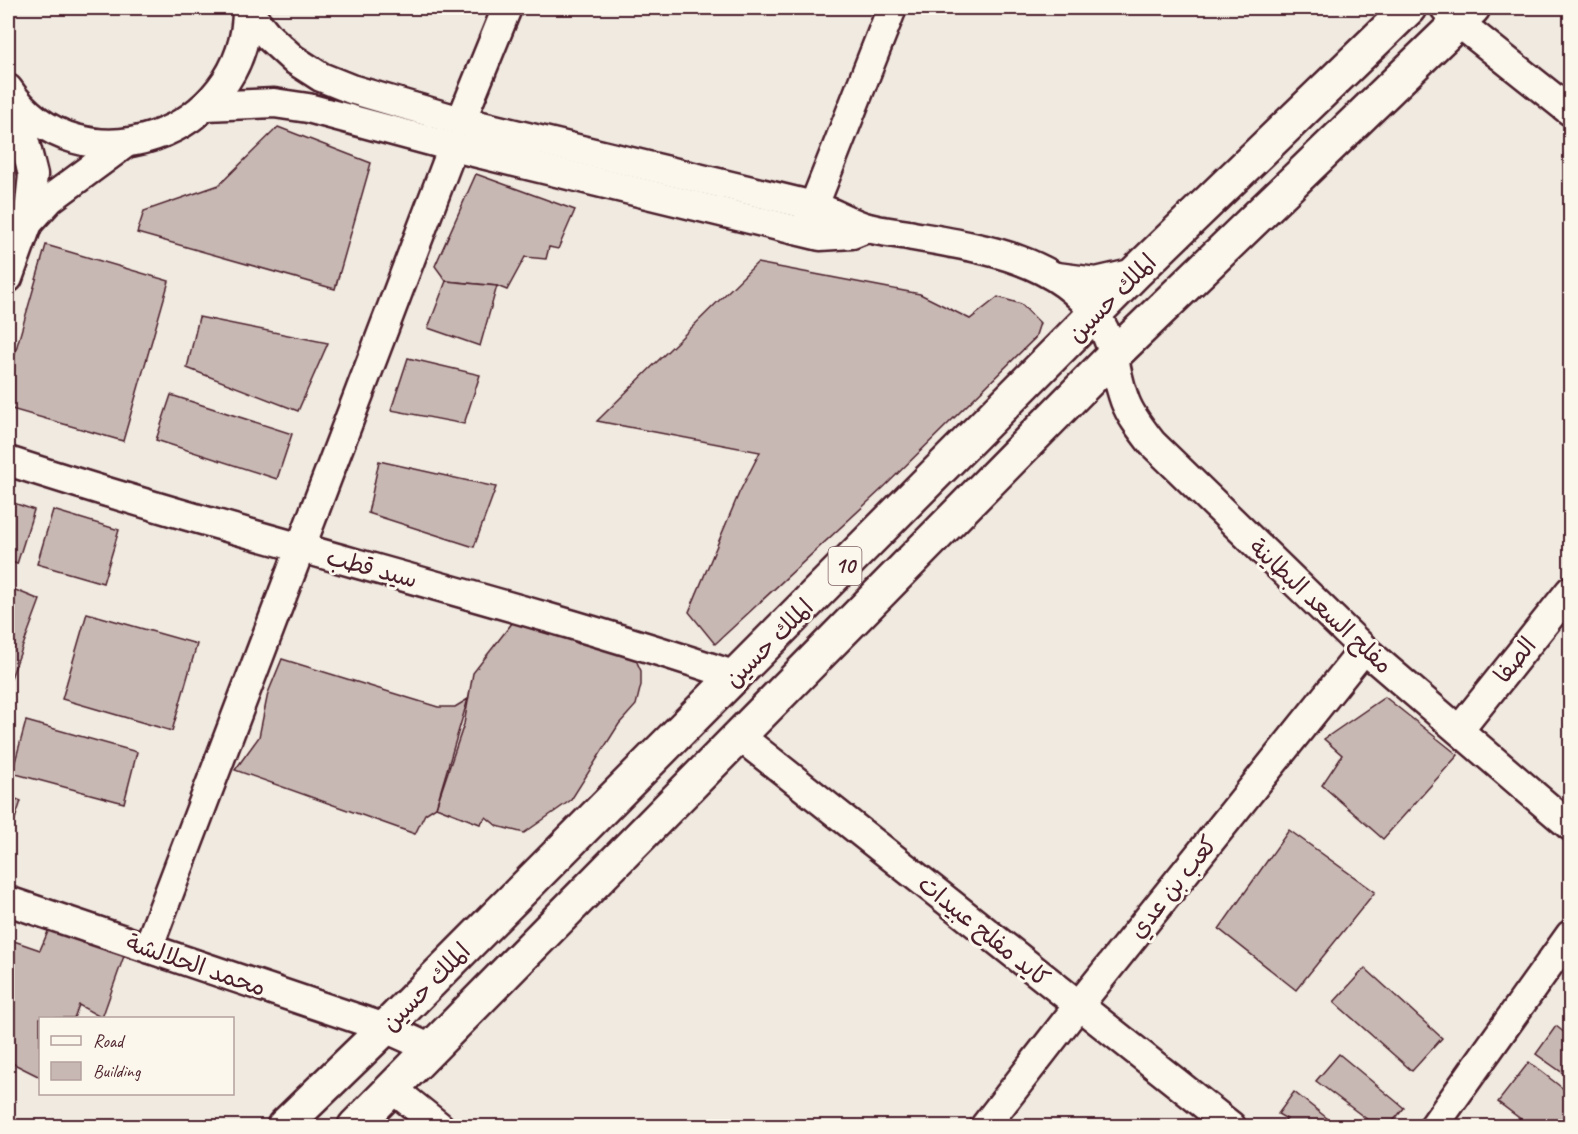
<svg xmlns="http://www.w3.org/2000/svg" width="1578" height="1134" font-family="Caveat,'Playpen Sans Arabic',sans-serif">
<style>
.building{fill:#c8b8b3;stroke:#4a1f2b;stroke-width:1.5}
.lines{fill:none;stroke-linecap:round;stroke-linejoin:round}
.minor-casing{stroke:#4a1f2b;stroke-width:33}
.trunk-casing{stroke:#4a1f2b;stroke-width:38}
.minor{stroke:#fbf7ec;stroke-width:28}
.trunk{stroke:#fbf7ec;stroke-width:33}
.labels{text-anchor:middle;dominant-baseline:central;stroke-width:6;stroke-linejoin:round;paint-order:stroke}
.shield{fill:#fbf7ec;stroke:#7f6065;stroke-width:1.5}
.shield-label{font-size:22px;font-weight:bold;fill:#4a1f2b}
.street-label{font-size:24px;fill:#4a1f2b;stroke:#fbf7ec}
</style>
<rect width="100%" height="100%" fill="#f0eae0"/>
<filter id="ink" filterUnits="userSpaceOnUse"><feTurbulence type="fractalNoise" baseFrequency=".0167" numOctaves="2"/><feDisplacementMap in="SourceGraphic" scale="12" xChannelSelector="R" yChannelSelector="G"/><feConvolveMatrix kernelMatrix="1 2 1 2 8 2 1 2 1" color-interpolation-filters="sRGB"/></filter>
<g filter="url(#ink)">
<g class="building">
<path d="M278 127 371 163 335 289 137 233 144 211 219 185Z"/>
<path d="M476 174 575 210 558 249 549 247 546 259 525 257 507 290 497 286 446 281 435 266Z"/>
<path d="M46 245 169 281 123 441 8 408V377Z"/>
<path d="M757 263 920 294 970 319 998 297 1021 304 1040 323 1035 338 883 488 715 644 689 612 739 493 760 452 597 421Z"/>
<path d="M446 281 497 286 480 346 428 328Z"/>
<path d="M199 317 328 343 298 411 187 368Z"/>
<path d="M408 358 480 375 464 424 391 410Z"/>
<path d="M171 395 292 434 277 479 156 440Z"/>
<path d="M379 461 496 487 474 547 368 513Z"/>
<path d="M8 501 34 510 17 564 8 561Z"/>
<path d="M53 510 119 530 103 583 37 564Z"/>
<path d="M8 587 40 600 8 686Z"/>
<path d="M87 613 197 644 172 731 62 699Z"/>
<path d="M513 622 556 636 558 632 572 637 571 640 579 644 590 632 629 645 641 671V685L636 705 619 724 571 800 524 833 497 826 486 817 480 824 436 807 464 724 473 673Z"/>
<path d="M282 659 438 707H455L468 699 436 807 425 814 415 834 235 770 259 737 268 693Z"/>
<path d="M1385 697 1458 755 1383 839 1322 785 1342 755 1324 739Z"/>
<path d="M26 721 137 752 124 803 12 773Z"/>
<path d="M8 796 21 801 8 840Z"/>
<path d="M1289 830 1375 892 1296 990 1219 929Z"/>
<path d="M50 927 124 956 102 1018 79 1005 74 1018H40V1077L8 1061V949L11 940 40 950Z"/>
<path d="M1365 968 1442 1038 1412 1071 1334 1002Z"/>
<path d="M1570 1025V1078L1536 1054 1556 1026 1565 1033Z"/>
<path d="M1339 1054 1404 1108 1389 1126H1376L1316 1081Z"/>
<path d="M1529 1062 1570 1094V1126H1530L1498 1102Z"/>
<path d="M1294 1092 1337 1126H1278L1287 1119 1278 1114Z"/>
</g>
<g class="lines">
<defs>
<g id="minor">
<path d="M1445 8 1458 22 1570 111"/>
<path d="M247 10 269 37 293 59 321 77 351 89 461 121 814 206C833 212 850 223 868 228 883 232 899 233 913 236 977 247 1058 258 1096 316 1117 347 1113 369 1125 401 1131 417 1142 430 1152 443L1364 649 1570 826"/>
<path d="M8 89C79 195 248 135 247 8"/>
<path d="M206 106 274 103 308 108 453 147 820 236 852 234 867 228"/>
<path d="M461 121 507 8"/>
<path d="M28 223 50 199 126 143"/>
<path d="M807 223 892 8"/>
<path d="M1057 277 1096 282 1135 273"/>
<path d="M8 278 28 223 33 175 14 99"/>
<path d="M8 461C248 539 496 596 736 676"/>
<path d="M1460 729 1570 591"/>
<path d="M738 735 1231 1126"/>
<path d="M8 901 385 1028 432 1049"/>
<path d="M148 948 453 147"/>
<path d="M393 1089 439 1126"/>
<path d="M985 1126 1078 1006 1364 649"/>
<path d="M1434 1126 1570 935"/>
</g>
<g id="trunk">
<path d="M284 1126 385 1028 1135 273 1409 8"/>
<path d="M355 1126 1115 354 1473 8"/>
</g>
</defs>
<use href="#minor" class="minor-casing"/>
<use href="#trunk" class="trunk-casing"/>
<use href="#minor" class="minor"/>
<use href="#trunk" class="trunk"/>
</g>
</g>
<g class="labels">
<rect class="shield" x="828.5" y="547" width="33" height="38" rx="4.5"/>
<g class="shield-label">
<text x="845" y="566">10</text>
</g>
<g class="street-label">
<text transform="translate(1112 298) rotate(-45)">الملك حسين</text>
<text transform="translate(372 568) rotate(15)">سيد قطب</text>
<text transform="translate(1321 606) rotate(43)">مفلح السعد البطاينة</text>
<text transform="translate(769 643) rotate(-45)">الملك حسين</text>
<text transform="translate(1515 660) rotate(-51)">الصفا</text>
<text transform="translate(1173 887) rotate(-51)">كعب بن عدي</text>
<text transform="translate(984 931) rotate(39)">كايد مفلح عبيدات</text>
<text transform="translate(196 965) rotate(19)">محمد الحلالشة</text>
<text transform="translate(426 987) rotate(-45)">الملك حسين</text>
</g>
</g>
<rect width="1578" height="1134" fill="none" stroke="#fbf7ec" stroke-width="30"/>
<rect x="15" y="15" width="1548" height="1104" fill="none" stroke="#4a1f2b" stroke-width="2" filter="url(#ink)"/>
<rect x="39" y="1017" width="195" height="78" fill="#fbf7ec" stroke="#b4a19f" stroke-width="1.5"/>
<rect x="51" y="1036" width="30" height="9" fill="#fbf7ec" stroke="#b4a19f" stroke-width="1.5"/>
<text x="93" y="1047" font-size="18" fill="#4a1f2b">Road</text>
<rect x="51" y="1062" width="30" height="18" fill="#c8b8b3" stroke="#b4a19f" stroke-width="1.5"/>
<text x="93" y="1077" font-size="18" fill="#4a1f2b">Building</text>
</svg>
